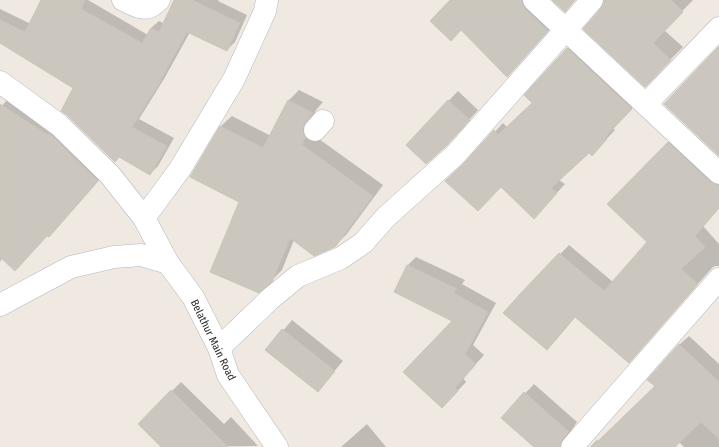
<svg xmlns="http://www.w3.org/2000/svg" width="719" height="447" font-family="'Fira Sans Condensed',sans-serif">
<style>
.shadow{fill:#0003}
.building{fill:#cbc7bf;stroke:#cbc5ba}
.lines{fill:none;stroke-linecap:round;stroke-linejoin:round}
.street-casing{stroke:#b4b7c1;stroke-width:23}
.secondary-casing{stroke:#b4b7c1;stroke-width:23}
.street{stroke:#fff;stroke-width:22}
.secondary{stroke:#fff;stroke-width:22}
.labels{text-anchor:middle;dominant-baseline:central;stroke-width:3.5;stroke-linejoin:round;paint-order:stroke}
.street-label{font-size:11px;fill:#2e2e2e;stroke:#fff}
</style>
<rect width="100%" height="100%" fill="#efe9e1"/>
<g class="shadow">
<path d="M42 0H88L148 35 151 28 159 21 165 24 176 0H219L218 1 247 15 235 42 227 50 190 32 164 79 139 119 174 138 158 166 150 174 68 115 74 87 0 42V9L31 24Z"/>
<path d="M451 0H541L560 18 507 76Z"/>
<path d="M605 0H693L664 30 683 47 657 73 602 9Z"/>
<path d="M576 40 639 100 613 128 615 130 600 146 589 152 559 180 565 184 542 209 501 186 469 160 503 123 507 127 533 103 526 95Z"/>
<path d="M299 90 323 102 316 110 313 116 312 134 383 185 346 235 334 246 294 240 282 270 271 281 240 202 191 177 221 126 232 116 271 136 288 101Z"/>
<path d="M458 91 478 110 455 136 407 145Z"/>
<path d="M9 98 105 173 56 229 47 235 2 258 0 262V108Z"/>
<path d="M677 134 719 173V208L703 226 719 244V266H715L712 268 637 353 575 317 556 340 521 295 569 245 613 282 648 242 609 204Z"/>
<path d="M416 257 465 280 462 284 496 303 473 345 484 355 463 378 466 382 451 398 454 320 395 292 408 265Z"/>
<path d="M292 320 343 361 318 390 267 350Z"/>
<path d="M689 336 719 364V447H684L662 425 643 447H590L597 440 600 442 657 386 679 345Z"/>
<path d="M181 382 224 424 231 417 258 446 163 447 139 424Z"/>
<path d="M534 384 577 422 569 434V441L573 447H535L502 418Z"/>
<path d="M367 424 386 447H341Z"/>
</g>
<g class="building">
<path d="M41 0H85L81 9 142 43 151 28 159 32 174 0H192L240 23 227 51 187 32 157 87 132 127 167 146 150 175 119 157 115 162 68 116 61 111 73 88 0 43V20L25 32Z"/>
<path d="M450 0H522V4L525 9 548 31 507 77 461 30 451 41 430 21Z"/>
<path d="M552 0H575L565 12Z"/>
<path d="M604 0H671L683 12 653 43 671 60 645 87 583 29 601 8Z"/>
<path d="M719 46V156L664 104Z"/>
<path d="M567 48 632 109 605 137 607 139 592 156 589 153 551 188 557 193 534 219 501 187 478 211 445 181 464 163 494 130 498 135 532 103 524 95Z"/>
<path d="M288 100 313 113 306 122 303 127V134L305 137 302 145 373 196 335 247 314 256 290 238 272 282 259 293 210 272 239 202 190 177 220 126 263 148Z"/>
<path d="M448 100 470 120 446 146 426 164 406 145Z"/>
<path d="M0 104 48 135 49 133 51 135 98 181 49 237 47 236 15 271 0 257Z"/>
<path d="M668 142 710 182 719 185V208L695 236 705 247 681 269 698 284 629 363 575 317 547 350 503 313 520 294 559 253 604 291 647 242 607 204Z"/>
<path d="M407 265 457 289 454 293 488 312 465 354 476 364 455 388 458 391 442 408 403 372 452 321 394 292Z"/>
<path d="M282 329 335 371 318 392 265 350Z"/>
<path d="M679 344 719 382V439L701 422 675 447H592L655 386 647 380Z"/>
<path d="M171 390 228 447H161L138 424Z"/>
<path d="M524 392 569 432 562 439 560 447H534L501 418Z"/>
</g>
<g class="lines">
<defs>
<g id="street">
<path d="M123 0C137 6 146 14 159 0"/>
<path d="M534 0 719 173"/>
<path d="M0 82 59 125 110 175 144 218 168 263"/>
<path d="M646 104 719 28"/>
<path d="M315 130 323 121"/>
<path d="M144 218 180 169 234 79 265 11 267 0"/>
<path d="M219 348 270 299 298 276 341 258 363 243 386 217 455 155 592 0"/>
<path d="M572 447 719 279"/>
</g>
<path id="secondary" d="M0 305 71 267 114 257 141 255 168 263 193 297 219 348 228 375 277 447"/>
</defs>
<use href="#street" class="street-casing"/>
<use href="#secondary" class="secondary-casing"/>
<use href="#street" class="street"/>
<use href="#secondary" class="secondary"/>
</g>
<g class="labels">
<g class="street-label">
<text transform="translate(213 340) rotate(64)">Belathur Main Road</text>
</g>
</g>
</svg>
